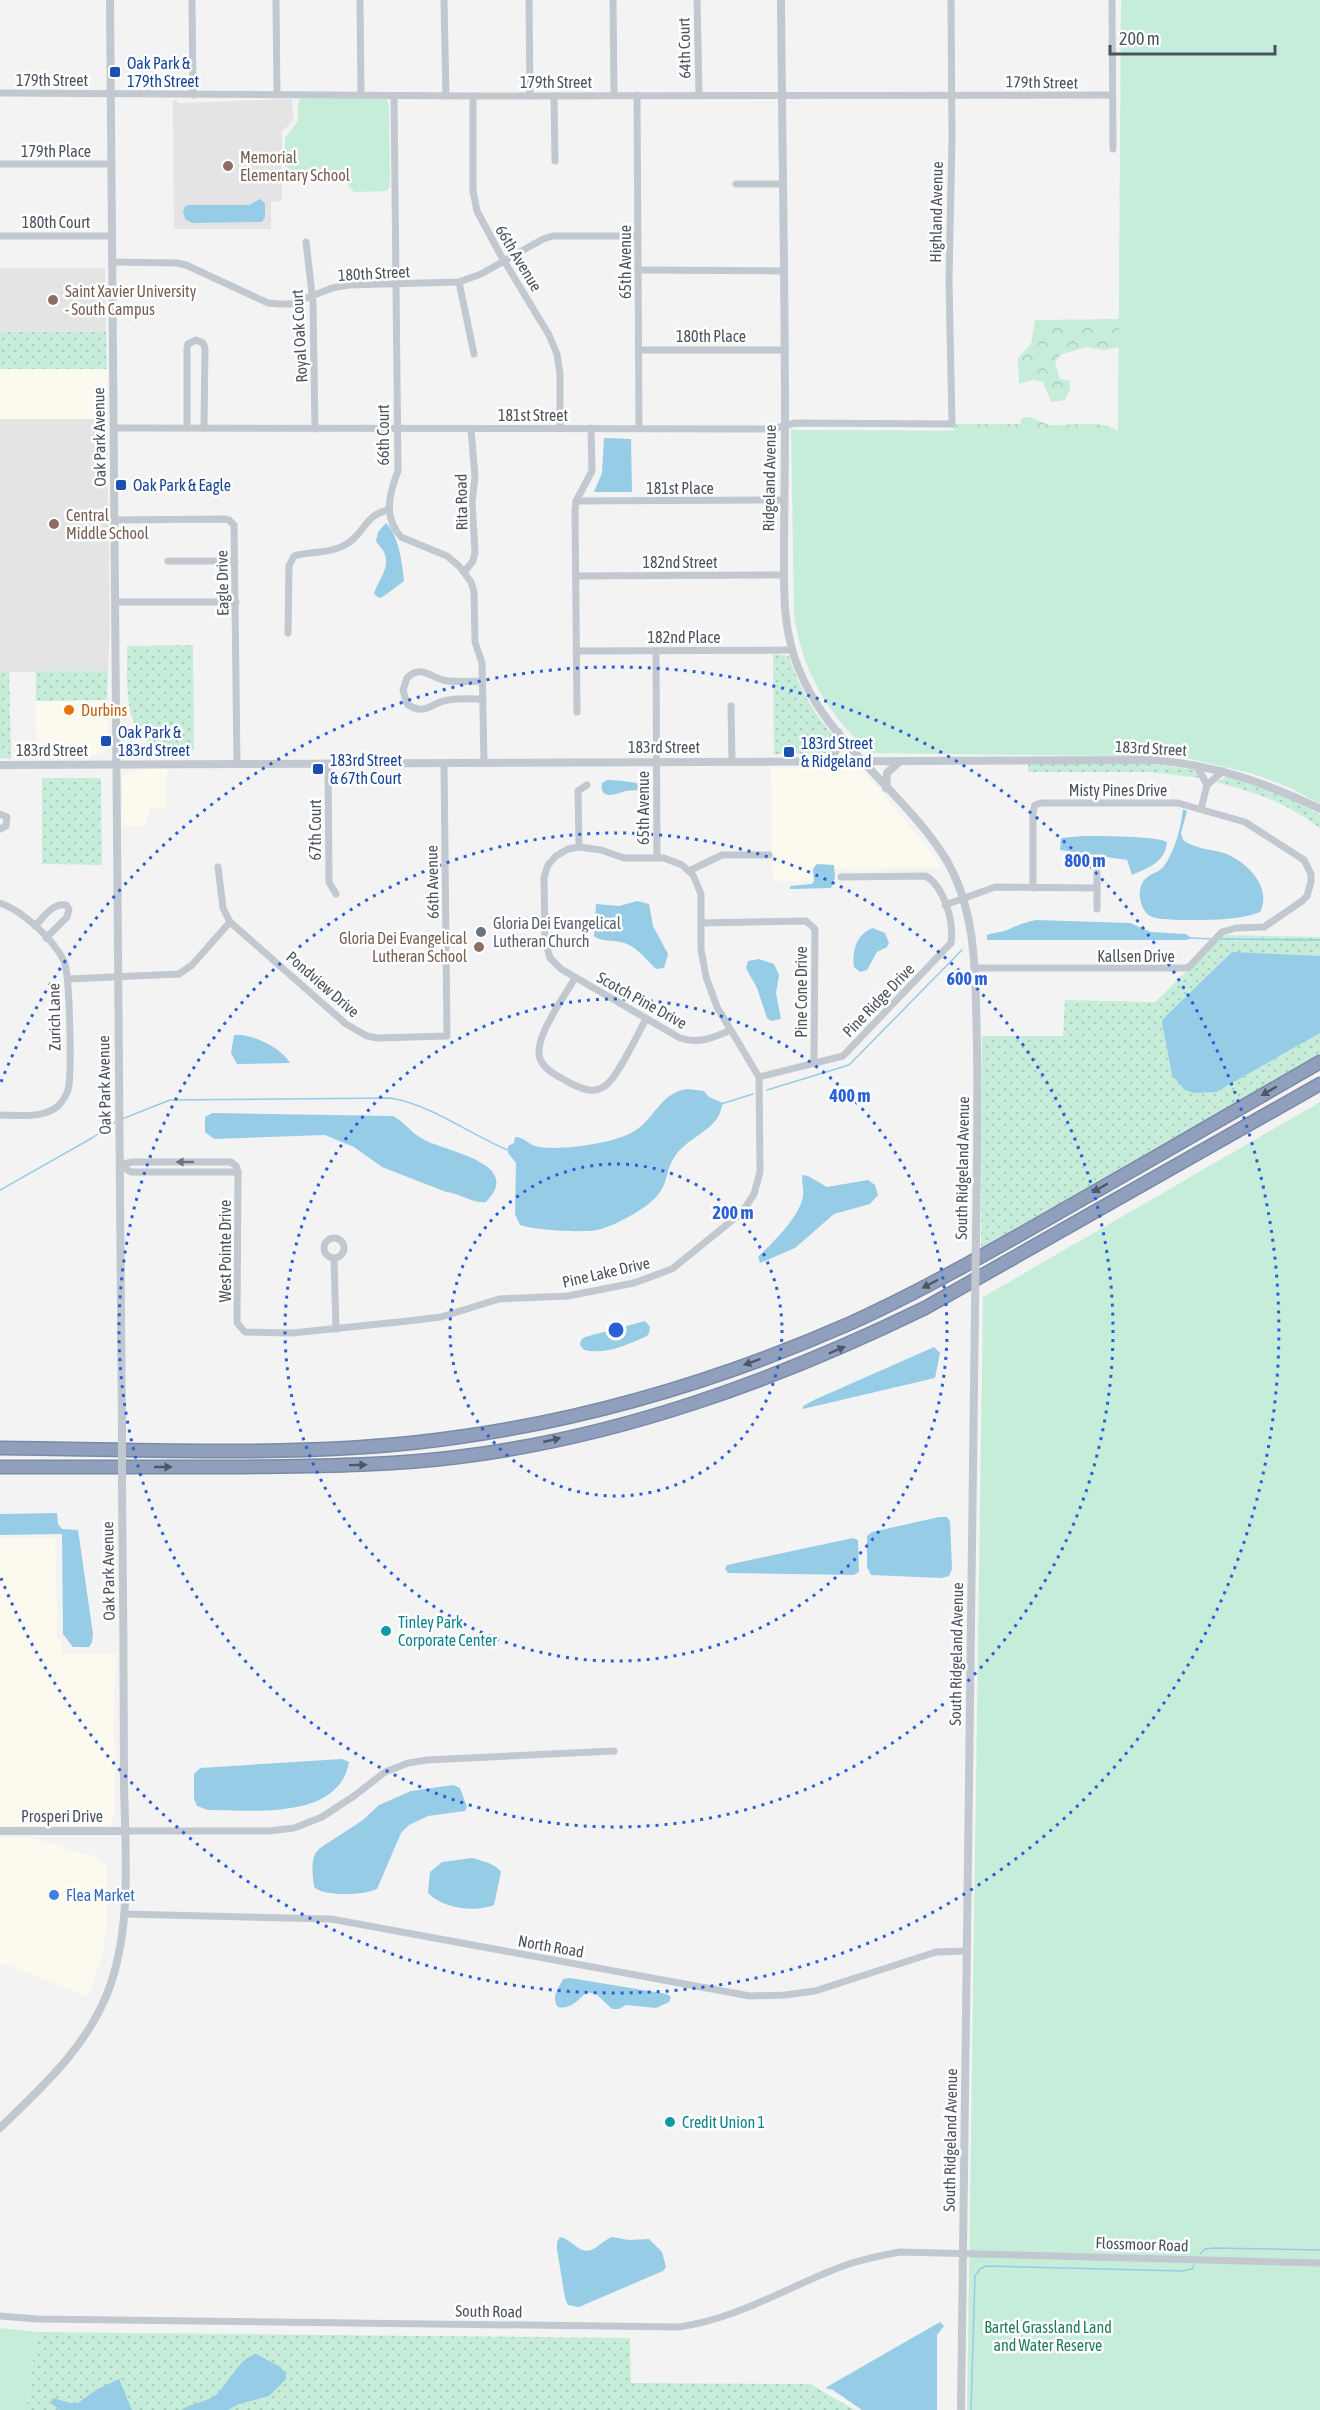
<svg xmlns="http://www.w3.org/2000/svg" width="1320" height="2410" font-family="'Asap Condensed',sans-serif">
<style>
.commercial{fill:#fcfaef}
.education{fill:#e5e4e4}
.grass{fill:url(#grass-dots)}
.forest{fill:url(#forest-crowns)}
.green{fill:#c6edda}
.water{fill:#97cce6}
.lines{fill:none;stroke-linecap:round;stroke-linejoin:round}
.stream{stroke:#97cce6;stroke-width:1.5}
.motorway-casing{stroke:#7a8aa8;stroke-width:15}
.minor{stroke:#c2c8d0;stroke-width:7}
.tertiary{stroke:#c2c8d0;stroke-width:8}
.motorway{stroke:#8f9fbc;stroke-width:12}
.tertiary-bridge{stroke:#c2c8d0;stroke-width:8}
.oneway{fill:#4e5764}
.oneway2{fill:#6f7681}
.ring{fill:none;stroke:#2a60d7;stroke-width:3;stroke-dasharray:3 6}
.transit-dot{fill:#1a4fb4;stroke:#fff;stroke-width:2}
.education-dot{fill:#8d6e63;stroke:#fff;stroke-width:2}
.food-dot{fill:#e8710a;stroke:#fff;stroke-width:2}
.worship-dot{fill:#6b7280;stroke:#fff;stroke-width:2}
.culture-dot{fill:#0f9aa8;stroke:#fff;stroke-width:2}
.shop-dot{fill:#3f7fe0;stroke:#fff;stroke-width:2}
.labels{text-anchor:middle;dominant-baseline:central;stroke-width:5;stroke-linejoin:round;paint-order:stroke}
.street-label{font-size:16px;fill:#4b535f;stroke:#fff}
.transit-label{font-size:16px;fill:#164399;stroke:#fff;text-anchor:start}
.education-label{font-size:16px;fill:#785e54;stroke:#fff;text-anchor:start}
.food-label{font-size:16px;fill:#c56008;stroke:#fff;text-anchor:start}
.worship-label{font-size:16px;fill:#5b616d;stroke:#fff;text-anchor:start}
.culture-label{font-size:16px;fill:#0d838f;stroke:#fff;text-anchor:start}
.shop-label{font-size:16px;fill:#366cbe;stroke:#fff;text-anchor:start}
.park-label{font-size:16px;fill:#207c5a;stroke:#fff}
.centre{fill:#2a60d7;stroke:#fff;stroke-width:3}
.ring-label{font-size:18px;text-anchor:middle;font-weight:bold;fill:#2a60d7;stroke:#fff;stroke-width:5;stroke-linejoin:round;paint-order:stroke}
</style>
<defs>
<pattern id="grass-dots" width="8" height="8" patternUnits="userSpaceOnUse" patternTransform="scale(1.5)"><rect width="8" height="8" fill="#c6edda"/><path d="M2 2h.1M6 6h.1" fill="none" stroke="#accdbe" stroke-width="1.8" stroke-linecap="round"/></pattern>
<pattern id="forest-crowns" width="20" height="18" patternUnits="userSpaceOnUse" patternTransform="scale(1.5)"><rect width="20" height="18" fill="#c6edda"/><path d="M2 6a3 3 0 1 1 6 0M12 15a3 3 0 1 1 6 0" fill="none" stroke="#accdbe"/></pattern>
</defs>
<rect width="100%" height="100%" fill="#f4f3f3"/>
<g class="commercial">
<rect x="0" y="369" width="107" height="50"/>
<path d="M107 700 108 744 104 752 88 756 37 759 36 701Z"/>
<path d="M851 767 861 769 868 776 928 848 941 867 839 868 811 871V881H773L771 768Z"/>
<path d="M167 768V808H150L145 826H122V780L125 775 145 769Z"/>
<path d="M0 1538H55L57 1636 62 1644V1654H117L114 1691 115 1814 111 1824 103 1826H0Z"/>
<path d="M0 1838H32L94 1857 107 1866V1925L102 1955 88 1997 0 1962Z"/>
</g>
<g class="education">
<path d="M292 99 293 120 282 132V201L271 202V229H174L173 100H177L178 103Z"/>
<path d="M0 268H105L106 332H0Z"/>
<path d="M0 419H107L110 628 108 671 0 672Z"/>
</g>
<g class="grass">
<path d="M0 332H106L107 369H0Z"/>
<path d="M193 645 194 750C185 750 174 752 166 750 120 740 128 681 127 646Z"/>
<path d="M773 654 789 656C798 686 814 715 835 737L834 750 826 753 774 754Z"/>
<path d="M9 671 11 759 0 758V672Z"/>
<path d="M36 671H108L107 700 36 701Z"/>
<path d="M1028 764H1150L1196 770 1200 778 1151 772H1028Z"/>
<path d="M1227 777C1259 780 1293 799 1320 815V828C1283 801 1259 794 1216 782Z"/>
<path d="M42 778H101L102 865 42 864Z"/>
<path d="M1224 935 1320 937V1054L981 1248 982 1036H1063L1065 1000 1155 1002Z"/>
<path d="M37 2332 630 2338 631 2383 810 2384 855 2410H26Z"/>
</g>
<g class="forest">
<path d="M1122 319 1121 347 1104 350 1086 347 1060 355 1055 362 1060 379 1070 381V389L1065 400 1051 402 1043 382 1033 380 1019 384 1018 358 1031 344 1035 320Z"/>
<path d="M1028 417C1037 418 1042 424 1051 425 1073 426 1099 419 1118 431L958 436 952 427 957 424H1021V418Z"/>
</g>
<g class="green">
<path d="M1121 0H1320V804L1288 787 1251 773 1181 757 872 753C864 749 858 741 851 734 819 699 800 660 794 613L791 430 1118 431Z"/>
<path d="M301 98 387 99 389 105 390 186 387 191 354 192 346 182H288L285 180V138L298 121V103Z"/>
<path d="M1320 1102V2410H967L983 1297Z"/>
<path d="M0 2328 37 2332 26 2410H0Z"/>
</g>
<g class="water">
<path d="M260 199 265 203V217L262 222 192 223 185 219 183 211 185 207 188 205H249Z"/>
<path d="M604 438 631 439 632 492H594L602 473Z"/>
<path d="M386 523C399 536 402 563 404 581L384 596 379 598 374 594C378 580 391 568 384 552 382 548 378 545 376 541L378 532Z"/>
<path d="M607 780C615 780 640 782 645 786L641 789C636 791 631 790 626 791 616 794 599 801 602 783Z"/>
<path d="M1183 809 1187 811 1181 833 1183 840C1195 849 1210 849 1224 853 1246 861 1273 887 1260 912 1239 921 1200 920 1177 920 1168 919 1158 920 1150 916 1139 909 1136 888 1145 879 1151 873 1160 872 1164 866 1175 851 1181 827 1183 809Z"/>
<path d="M1083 836C1098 836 1158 836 1167 842 1165 863 1149 867 1132 875L1127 860 1060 850 1061 838Z"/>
<path d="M817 864 834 865 835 878 831 888 790 889V886L812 884 814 881 813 869Z"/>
<path d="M637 901 649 904 653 926 668 954 664 968 656 969C646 960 639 949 627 944 616 939 603 943 594 936L596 904 619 906Z"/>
<path d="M1036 920 1130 923 1151 932 1186 934 1191 938 1187 940H987V935C993 932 1000 933 1007 930 1017 926 1024 922 1036 920Z"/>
<path d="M873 928 885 933 889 943 887 947 877 952 867 970 860 972 854 967C852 951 856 934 873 928Z"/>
<path d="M1232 952 1320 956V1033L1216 1092 1194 1093 1185 1090 1172 1075 1162 1022 1164 1018Z"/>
<path d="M759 959 774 964 779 975 776 993 781 1019 771 1021 767 1018 757 988 746 968 748 961Z"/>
<path d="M234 1035C251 1033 282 1048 290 1063L237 1064 231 1053Z"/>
<path d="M688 1089 704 1091 709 1097 723 1103C721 1108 720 1116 716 1120 708 1131 688 1140 678 1152 664 1169 670 1181 657 1196 646 1209 613 1227 597 1230 582 1233 534 1230 520 1225L515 1214 516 1163 508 1153V1146L514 1143 515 1137C524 1137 528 1144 535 1146 556 1152 613 1143 631 1133 655 1121 659 1092 688 1089Z"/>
<path d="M212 1113 393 1116C405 1122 411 1133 423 1139 444 1152 525 1162 486 1202 473 1204 460 1193 446 1192L382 1167 354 1147 325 1135 214 1139 205 1132V1117Z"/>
<path d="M803 1175 808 1176 827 1187 868 1180 875 1185 878 1195 870 1204 834 1214 795 1248 760 1263 758 1257C772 1243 800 1217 803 1196 804 1190 802 1183 802 1177Z"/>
<path d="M645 1321 650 1327 649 1333 647 1336C627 1345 605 1355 584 1350L580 1345 581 1340 585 1337Z"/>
<path d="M934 1347 940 1353 935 1378 803 1409V1406L814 1400Z"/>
<path d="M57 1513 58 1524 62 1529 78 1530 93 1634 92 1642 89 1647H73L63 1634 62 1534 0 1535V1514Z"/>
<path d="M939 1517H947L950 1521 952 1569 949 1576 941 1578 871 1575 867 1567V1536L872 1532Z"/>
<path d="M853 1538 858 1540 859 1572 854 1575 728 1573 725 1569 727 1565Z"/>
<path d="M342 1759 349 1762C339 1821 251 1810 208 1810L197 1806 194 1799V1774L200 1768Z"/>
<path d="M453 1785 460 1788 467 1807 465 1811 428 1816 409 1825 401 1833 377 1889C365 1895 324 1897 314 1887 313 1873 309 1858 320 1848L363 1820 379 1805 411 1791Z"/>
<path d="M472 1858C482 1861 495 1863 501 1872L494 1905C475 1913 442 1908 428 1893L430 1872 442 1862Z"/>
<path d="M570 1978 667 1994 671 1997 669 2002 656 2008 626 2005 619 2009H612L596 1994 587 1992C578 2000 570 2010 558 2007 551 1997 558 1989 563 1979Z"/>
<path d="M560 2237C572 2239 578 2254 591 2250 598 2247 604 2240 612 2237L629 2240 649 2239 662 2252 666 2267 663 2271 579 2307 568 2305 565 2298 557 2249V2242Z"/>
<path d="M940 2322 944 2326 937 2335V2410H862L833 2390 825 2388Z"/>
<path d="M256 2354 279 2366 286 2373V2379L269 2396 239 2404 228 2410H181C192 2403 209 2401 216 2395 229 2383 238 2359 256 2354Z"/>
<path d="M119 2379 132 2410H60L51 2403 53 2398 70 2403H78L96 2390Z"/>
</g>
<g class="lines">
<g class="stream">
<path d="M1190 938 1213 939"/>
<path d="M1220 939 1320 940"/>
<path d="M767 1090 849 1065 962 950"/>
<path d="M721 1104 753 1094"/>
<path d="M122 1119 170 1100 390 1098C433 1105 470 1135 510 1151"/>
<path d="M0 1190 92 1138 115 1122"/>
<path d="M1200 2254 1205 2249 1214 2248 1320 2250"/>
<path d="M971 2410 975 2276 980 2269 986 2266 1182 2271 1192 2269 1194 2265"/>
</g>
<defs>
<g id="motorway">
<path d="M0 1448C149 1449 311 1459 459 1437 594 1418 726 1378 851 1323 924 1290 993 1250 1063 1210 1149 1161 1234 1112 1320 1062"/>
<path d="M0 1467C81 1467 162 1467 244 1467 315 1466 387 1466 458 1457 621 1437 777 1380 925 1308L1320 1084"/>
</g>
</defs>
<use href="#motorway" class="motorway-casing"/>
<g class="minor">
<path d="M192 0 193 95"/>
<path d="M276 0 277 95"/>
<path d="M360 0 361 95"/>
<path d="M444 0 446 96"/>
<path d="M529 0 530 96"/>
<path d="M613 0 614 95"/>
<path d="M697 0 699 95"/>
<path d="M1112 0 1113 149"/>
<path d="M0 93 473 96 1112 95"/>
<path d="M637 95 639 428"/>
<path d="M394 96 398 471C389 494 383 517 401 537L447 556 459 566 471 582 474 592 475 642 482 663 484 763"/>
<path d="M473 96V191L477 211 500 254 549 335 557 354 560 374V428"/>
<path d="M554 96 555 161"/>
<path d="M0 164H112"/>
<path d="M736 184H783"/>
<path d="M0 236H112"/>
<path d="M306 242 313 302 315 429"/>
<path d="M112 262 177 263 186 265 268 303 279 304H291L332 288 349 285 459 282 481 274 543 239 553 236H638"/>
<path d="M638 270 784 271"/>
<path d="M459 282 474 354"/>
<path d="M638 350H784"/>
<path d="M114 428 772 429 795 423 952 424 949 280 952 139 951 0"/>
<path d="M187 428V348L188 344 196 340 203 343 205 348 204 428"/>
<path d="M576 501 784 500"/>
<path d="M115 520 224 519 229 520 234 525 237 763"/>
<path d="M168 561H235"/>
<path d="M464 572 473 561 475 552 472 502 475 477 471 429"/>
<path d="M576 576 784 575"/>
<path d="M116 602H236"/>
<path d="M288 633 289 566 294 556C311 551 329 554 345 545 365 534 364 515 388 510"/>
<path d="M576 651 792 650"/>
<path d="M656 651 657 857"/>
<path d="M483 681C471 681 455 683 443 680 429 676 420 665 407 678L403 690 407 704C426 717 431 702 448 700 460 698 472 699 483 699"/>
<path d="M731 706 732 762"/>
<path d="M577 712 575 511 576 501 592 471 591 428"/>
<path d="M328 763 329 882 336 894"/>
<path d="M1197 766 1207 785 1223 771"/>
<path d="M1201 809 1207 785"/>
<path d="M0 814 7 817 6 826 0 829"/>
<path d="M579 847 578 791 587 785"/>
<path d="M218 867 223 908 230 922 346 1024 367 1036 378 1038 447 1036 444 763"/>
<path d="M689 871 722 855H769"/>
<path d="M1097 888V872"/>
<path d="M0 903C22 910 54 940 64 961 70 974 72 1075 68 1090 66 1096 62 1102 58 1106 43 1119 18 1115 0 1115"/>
<path d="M945 905 995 887 1097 888V909"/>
<path d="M701 923 806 921 815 929 814 1063"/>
<path d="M35 926C43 918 53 902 66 905L69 909 67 917 46 938"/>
<path d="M974 968H1188L1222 932 1236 928 1264 927 1302 901 1307 896 1311 882V874L1304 860 1245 822 1178 803H1041L1035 805 1033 812V888"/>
<path d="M575 978C565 996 530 1042 541 1061 547 1072 560 1077 570 1083 582 1089 593 1094 605 1086 618 1077 637 1035 646 1019"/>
<path d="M68 979 179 974 192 965 230 922"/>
<path d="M759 1077 843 1056 951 943C954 922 945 888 926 876L841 877"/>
<path d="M120 1165 132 1162H231L236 1166 238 1172 237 1323 245 1332 292 1333 408 1321 441 1317 499 1299 568 1296 634 1283 672 1269 735 1218 747 1205 754 1194 760 1172 759 1077 717 1007 706 977 701 949V894L693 875 682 865 664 858H624L601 850 579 847 568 849 556 856 548 865 544 877 545 940 550 958 561 969 680 1038C699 1044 713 1038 731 1030"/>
<path d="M120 1165 131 1172H238"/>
<circle cx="334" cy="1248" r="10"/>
<path d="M334 1258 336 1329"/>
<path d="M125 1831H269L294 1828 322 1817 354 1796 385 1772 408 1763 427 1760 614 1751"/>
<path d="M124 1914 331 1919 750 1996 785 1995 815 1991 936 1952 967 1951"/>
<path d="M0 2316 37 2319 679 2327C741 2318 788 2286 846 2265 864 2259 882 2255 900 2252L1320 2263"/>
</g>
<g class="tertiary">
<path d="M110 0 122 1430"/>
<path d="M781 0C782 141 785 281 785 422 785 465 784 508 784 552 784 584 783 617 792 649 815 735 898 784 944 856 979 912 975 982 977 1046 978 1108 977 1171 976 1234"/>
<path d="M825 761C838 753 840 746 838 732"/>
<path d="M0 765 1151 760C1212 764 1266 782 1320 809"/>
<path d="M886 788 887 773 899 762"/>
<path d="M0 1831H125"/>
<path d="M0 2128C41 2088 85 2049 107 1994 133 1929 125 1852 124 1783 124 1684 123 1586 122 1487"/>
<path d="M961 2410 975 1308"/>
</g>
<use href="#motorway" class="motorway"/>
<g class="tertiary-bridge">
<path d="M975 1308 976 1234"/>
<path d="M122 1430V1487"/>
</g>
</g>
<defs><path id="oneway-solid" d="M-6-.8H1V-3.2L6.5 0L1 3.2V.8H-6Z" transform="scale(1.5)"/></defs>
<g class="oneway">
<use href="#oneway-solid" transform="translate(1269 1091) rotate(150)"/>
<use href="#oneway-solid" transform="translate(1100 1188) rotate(150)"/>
<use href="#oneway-solid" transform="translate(930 1284) rotate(152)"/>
<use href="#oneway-solid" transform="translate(837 1350) rotate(-23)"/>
<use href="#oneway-solid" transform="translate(752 1362) rotate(160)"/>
<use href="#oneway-solid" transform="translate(552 1440) rotate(-13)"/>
<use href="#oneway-solid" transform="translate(358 1465) rotate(-1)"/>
<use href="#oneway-solid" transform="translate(163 1467)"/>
</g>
<use class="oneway2" href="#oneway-solid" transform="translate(185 1162) rotate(-180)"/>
<g class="ring">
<circle cx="616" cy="1330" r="166"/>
<circle cx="616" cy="1330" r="331"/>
<circle cx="616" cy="1330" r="497"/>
<path d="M1 1082A663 663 0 1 1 1 1578"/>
</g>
<g class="transit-dot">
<rect x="109" y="66" width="12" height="12" rx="3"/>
<rect x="115" y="479" width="12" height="12" rx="3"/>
<rect x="100" y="735" width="12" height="12" rx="3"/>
<rect x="783" y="746" width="12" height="12" rx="3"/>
<rect x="312" y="763" width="12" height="12" rx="3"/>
</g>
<g class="education-dot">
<circle cx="228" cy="166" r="6"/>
<circle cx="53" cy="300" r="6"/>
<circle cx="54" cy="524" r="6"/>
<circle cx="479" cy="947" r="6"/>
</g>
<circle class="food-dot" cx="69" cy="710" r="6"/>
<circle class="worship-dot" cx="481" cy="932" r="6"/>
<g class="culture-dot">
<circle cx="386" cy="1631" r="6"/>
<circle cx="670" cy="2122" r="6"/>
</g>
<circle class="shop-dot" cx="54" cy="1895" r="6"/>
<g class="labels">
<g class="street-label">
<text transform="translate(684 48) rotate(-91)">64th Court</text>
<text x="52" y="80">179th Street</text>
<text x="556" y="82">179th Street</text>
<text transform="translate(1042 82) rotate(1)">179th Street</text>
<text x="56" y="151">179th Place</text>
<text transform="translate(936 212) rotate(-89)">Highland Avenue</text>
<text x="56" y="222">180th Court</text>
<text transform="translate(519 258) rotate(59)">66th Avenue</text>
<text transform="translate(625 262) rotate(-90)">65th Avenue</text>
<text transform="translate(374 273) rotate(-3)">180th Street</text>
<text transform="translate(299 336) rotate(-93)">Royal Oak Court</text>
<text x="711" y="336">180th Place</text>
<text x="533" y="415">181st Street</text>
<text transform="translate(383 435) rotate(-90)">66th Court</text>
<text transform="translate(99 437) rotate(-91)">Oak Park Avenue</text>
<text transform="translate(769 478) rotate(-89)">Ridgeland Avenue</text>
<text x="680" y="488">181st Place</text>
<text transform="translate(461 502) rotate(-91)">Rita Road</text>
<text x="680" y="562">182nd Street</text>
<text transform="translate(222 583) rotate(-91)">Eagle Drive</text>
<text x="684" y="637">182nd Place</text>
<text x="664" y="747">183rd Street</text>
<text transform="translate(1151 748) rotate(3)">183rd Street</text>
<text x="52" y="750">183rd Street</text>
<text x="1118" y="790">Misty Pines Drive</text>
<text transform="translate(643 808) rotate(-90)">65th Avenue</text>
<text transform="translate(315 830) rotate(-90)">67th Court</text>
<text transform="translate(432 882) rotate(-91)">66th Avenue</text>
<text x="1136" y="956">Kallsen Drive</text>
<text transform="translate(323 984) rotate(41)">Pondview Drive</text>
<text transform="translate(801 992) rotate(-90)">Pine Cone Drive</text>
<text transform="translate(642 1000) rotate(29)">Scotch Pine Drive</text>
<text transform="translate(878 1000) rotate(-46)">Pine Ridge Drive</text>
<text transform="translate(54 1017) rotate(-91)">Zurich Lane</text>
<text transform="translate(104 1085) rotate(-91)">Oak Park Avenue</text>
<text transform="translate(962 1168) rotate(-89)">South Ridgeland Avenue</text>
<text transform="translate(225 1251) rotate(-90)">West Pointe Drive</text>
<text transform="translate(606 1272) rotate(-13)">Pine Lake Drive</text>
<text transform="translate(108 1571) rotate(-91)">Oak Park Avenue</text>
<text transform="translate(956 1654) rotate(-89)">South Ridgeland Avenue</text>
<text x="62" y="1816">Prosperi Drive</text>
<text transform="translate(551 1946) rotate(10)">North Road</text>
<text transform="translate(950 2140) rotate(-89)">South Ridgeland Avenue</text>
<text transform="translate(1142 2244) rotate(2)">Flossmoor Road</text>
<text transform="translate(489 2311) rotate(1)">South Road</text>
</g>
<g class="transit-label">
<text x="127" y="63">Oak Park &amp;<tspan x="127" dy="18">179th Street</tspan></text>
<text x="133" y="485">Oak Park &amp; Eagle</text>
<text x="118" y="732">Oak Park &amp;<tspan x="118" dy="18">183rd Street</tspan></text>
<text x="801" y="743">183rd Street<tspan x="801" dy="18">&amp; Ridgeland</tspan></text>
<text x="330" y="760">183rd Street<tspan x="330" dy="18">&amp; 67th Court</tspan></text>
</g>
<g class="education-label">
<text x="240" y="157">Memorial<tspan x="240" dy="18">Elementary School</tspan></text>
<text x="65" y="291">Saint Xavier University<tspan x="65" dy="18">- South Campus</tspan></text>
<text x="66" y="515">Central<tspan x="66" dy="18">Middle School</tspan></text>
<text x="467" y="938" text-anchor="end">Gloria Dei Evangelical<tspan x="467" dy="18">Lutheran School</tspan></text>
</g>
<g class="food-label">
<text x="81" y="710">Durbins</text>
</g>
<g class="worship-label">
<text x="493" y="923">Gloria Dei Evangelical<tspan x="493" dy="18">Lutheran Church</tspan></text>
</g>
<g class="culture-label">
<text x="398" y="1622">Tinley Park<tspan x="398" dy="18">Corporate Center</tspan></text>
<text x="682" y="2122">Credit Union 1</text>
</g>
<g class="shop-label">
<text x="66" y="1895">Flea Market</text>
</g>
<g class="park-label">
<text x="1048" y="2327">Bartel Grassland Land<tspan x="1048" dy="18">and Water Reserve</tspan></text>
</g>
</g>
<circle cx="616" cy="1330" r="9" class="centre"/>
<g class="ring-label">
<text x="1085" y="867">800 m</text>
<text x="967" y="985">600 m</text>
<text x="850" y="1102">400 m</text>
<text x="733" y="1219">200 m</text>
</g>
<path d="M1110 45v9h165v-9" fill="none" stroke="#4b535f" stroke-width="3"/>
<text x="1119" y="45" font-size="18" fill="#4b535f" stroke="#ffffff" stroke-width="4.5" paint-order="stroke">200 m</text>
</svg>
